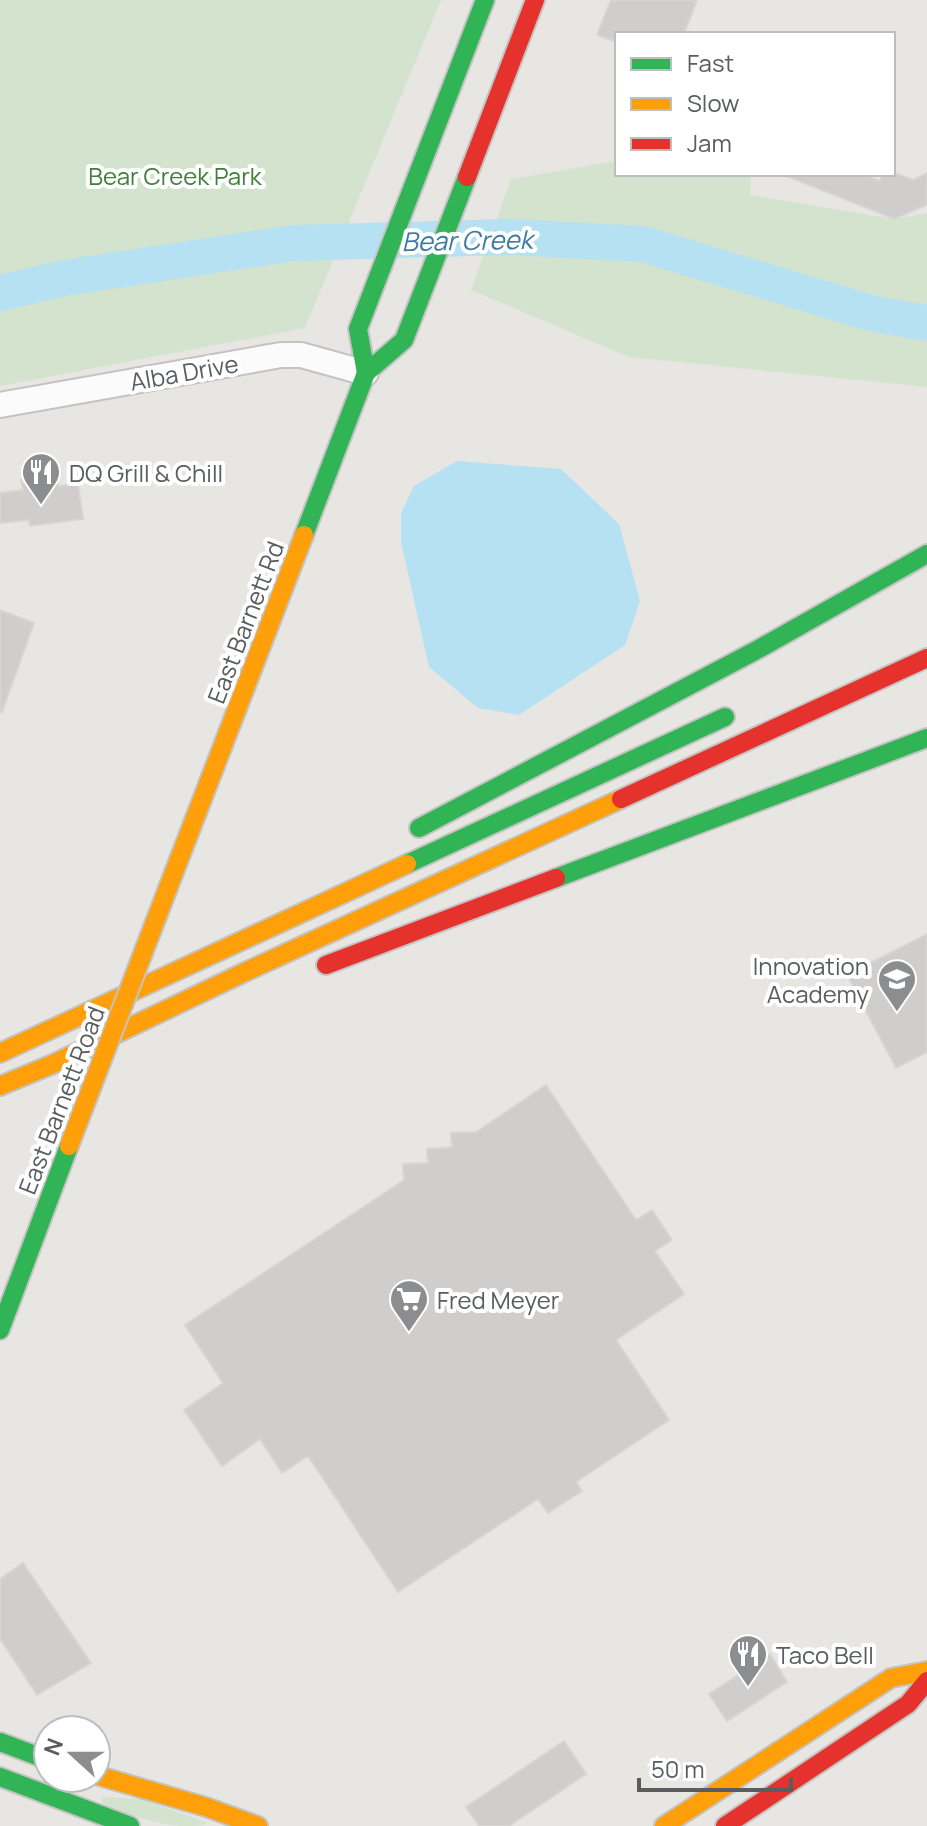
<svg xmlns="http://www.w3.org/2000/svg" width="927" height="1826" font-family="Manrope,sans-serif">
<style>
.green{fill:#d3e3ce}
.water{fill:#b6e1f2}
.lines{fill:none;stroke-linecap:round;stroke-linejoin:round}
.river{stroke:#b6e1f2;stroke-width:36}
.building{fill:#d0cecc;stroke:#d8d5d2;stroke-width:2}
.street-casing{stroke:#c3c3c4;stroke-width:28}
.fast-casing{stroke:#c3c3c2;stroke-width:22}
.slow-casing{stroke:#c3c3c2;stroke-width:22}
.jam-casing{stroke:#c3c3c2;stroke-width:22}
.street{stroke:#fcfbfb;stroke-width:24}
.fast{stroke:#30b455;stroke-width:18}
.slow{stroke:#ff9f0a;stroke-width:18}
.jam{stroke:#e5322d;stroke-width:18}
.slow-bridge-casing{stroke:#c3c3c2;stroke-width:22;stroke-linecap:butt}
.slow-bridge{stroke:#ff9f0a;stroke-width:18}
.labels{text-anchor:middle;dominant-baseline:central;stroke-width:8;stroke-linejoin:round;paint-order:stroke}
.park-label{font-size:24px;fill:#3f7f39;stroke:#fff}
.street-label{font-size:24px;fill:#595d60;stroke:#fff}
.poi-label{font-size:24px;fill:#595d60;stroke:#fff;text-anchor:start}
.water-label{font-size:26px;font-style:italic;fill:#3f7ba0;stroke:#fff}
</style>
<rect width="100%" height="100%" fill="#e8e6e3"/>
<g class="green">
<path d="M0 0H441L305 328 0 386Z"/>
<path d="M617 161V174H751L750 195 894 219 927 213V387L629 357 471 290 511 179Z"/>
<path d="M103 1797 142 1799 208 1823C201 1826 197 1826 189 1826 157 1826 134 1816 104 1804L101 1799Z"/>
</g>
<path class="water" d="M457 461 561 469 619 524 640 601 625 645 519 715 478 708 429 667 401 542V513L414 486Z"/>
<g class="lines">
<path class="river" d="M0 293 64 278 293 243 511 237 643 244 870 313 927 323"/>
</g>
<g class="building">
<path d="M611 0H697L684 34H617V42L597 35Z"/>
<path d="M927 173V205L894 219 784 175 863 174 880 181 883 174H898L913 180Z"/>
<path d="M37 478 38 481 57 479 59 486 78 483 83 519 30 526 29 520 0 523V493L23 490 21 480Z"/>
<path d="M0 610 34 623 2 712H0Z"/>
<path d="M927 934V1052L896 1068 847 975Z"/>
<path d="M546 1085 636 1220 652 1210 672 1240 655 1251 684 1294 616 1340 669 1420 576 1482 582 1491 548 1513 538 1499 398 1592 308 1456 282 1473 260 1439 222 1466 184 1410 223 1383 185 1325 404 1180 403 1164 428 1163 427 1149 452 1147 451 1133 476 1132Z"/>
<path d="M23 1563 91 1663 37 1695 0 1639V1579Z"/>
<path d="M770 1654 787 1682 727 1721 709 1694 738 1675 737 1674Z"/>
<path d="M564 1741 586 1774 509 1826H479L466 1807Z"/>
</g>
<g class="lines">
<defs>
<path id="street" d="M0 405 281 355H301L366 373"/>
<g id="fast">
<path d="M366 373 358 329 485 0"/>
<path d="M304 535 366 373 404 340 467 177"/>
<path d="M419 828 755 651 927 554"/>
<path d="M407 864 725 717"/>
<path d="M556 878 927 738"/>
<path d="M0 1330 69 1146"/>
<path d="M0 1742 48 1760"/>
<path d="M0 1777 130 1826"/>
</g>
<g id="slow">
<path d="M168 888 304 535"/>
<path d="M0 1053 407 864"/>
<path d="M0 1086 53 1064 243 973 621 799"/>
<path d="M96 1775 206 1807 258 1826"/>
<path d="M664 1826 891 1678 927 1671"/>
</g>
<g id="jam">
<path d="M467 177 535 0"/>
<path d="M621 799 927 658"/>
<path d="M326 965 556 878"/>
<path d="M725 1826 908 1704 927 1681"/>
</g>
</defs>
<use href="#street" class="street-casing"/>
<use href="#fast" class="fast-casing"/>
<use href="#slow" class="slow-casing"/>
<use href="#jam" class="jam-casing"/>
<use href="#street" class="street"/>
<use href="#fast" class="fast"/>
<use href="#slow" class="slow"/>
<use href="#jam" class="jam"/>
<defs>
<path id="slow-bridge" d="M69 1146 168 888"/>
</defs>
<use href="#slow-bridge" class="slow-bridge-casing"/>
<use href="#slow-bridge" class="slow-bridge"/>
</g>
<defs>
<symbol id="restaurant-pin" viewBox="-11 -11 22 30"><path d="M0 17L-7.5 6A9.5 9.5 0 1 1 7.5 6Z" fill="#8b8d8e" stroke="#fff"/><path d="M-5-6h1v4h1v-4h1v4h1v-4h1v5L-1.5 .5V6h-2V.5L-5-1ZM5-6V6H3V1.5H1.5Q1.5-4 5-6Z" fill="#fff"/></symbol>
<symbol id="school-pin" viewBox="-11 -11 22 30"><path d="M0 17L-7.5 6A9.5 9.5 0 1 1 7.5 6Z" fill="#8b8d8e" stroke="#fff"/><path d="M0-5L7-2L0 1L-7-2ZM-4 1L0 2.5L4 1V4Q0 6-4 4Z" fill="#fff"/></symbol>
<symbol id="supermarket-pin" viewBox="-11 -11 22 30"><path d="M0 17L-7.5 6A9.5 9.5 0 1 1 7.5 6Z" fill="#8b8d8e" stroke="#fff"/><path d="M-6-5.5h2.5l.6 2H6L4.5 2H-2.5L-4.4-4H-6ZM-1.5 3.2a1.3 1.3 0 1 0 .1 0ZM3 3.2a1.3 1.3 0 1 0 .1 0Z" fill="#fff"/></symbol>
</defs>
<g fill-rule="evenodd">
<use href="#restaurant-pin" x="19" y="450" width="44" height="60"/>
<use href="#school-pin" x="875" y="957" width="44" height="60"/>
<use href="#supermarket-pin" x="387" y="1277" width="44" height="60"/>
<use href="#restaurant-pin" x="726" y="1632" width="44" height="60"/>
</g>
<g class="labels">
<g class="park-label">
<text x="175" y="175">Bear Creek Park</text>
</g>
<g class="street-label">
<text transform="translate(184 372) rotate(-10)">Alba Drive</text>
<text transform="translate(245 622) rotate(-69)">East Barnett Rd</text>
<text transform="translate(61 1100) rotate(-69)">East Barnett Road</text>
</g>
<g class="poi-label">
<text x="69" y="472">DQ Grill &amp; Chill</text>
<text x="869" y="965" text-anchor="end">Innovation<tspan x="869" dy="28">Academy</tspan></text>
<text x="437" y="1299">Fred Meyer</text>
<text x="776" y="1654">Taco Bell</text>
</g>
<g class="water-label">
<text transform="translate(467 240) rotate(-1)">Bear Creek</text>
</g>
</g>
<rect x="615" y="32" width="280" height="144" fill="#ffffff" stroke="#bdbebf" stroke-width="2"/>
<rect x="631" y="58" width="40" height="12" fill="#30b455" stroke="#bdbebf" stroke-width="2"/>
<text x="687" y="72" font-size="24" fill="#595d60">Fast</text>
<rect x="631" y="98" width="40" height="12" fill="#ff9f0a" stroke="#bdbebf" stroke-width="2"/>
<text x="687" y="112" font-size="24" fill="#595d60">Slow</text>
<rect x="631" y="138" width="40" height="12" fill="#e5322d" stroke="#bdbebf" stroke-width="2"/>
<text x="687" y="152" font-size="24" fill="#595d60">Jam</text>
<g transform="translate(72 1754) rotate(291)"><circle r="38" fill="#ffffff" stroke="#bdbebf" stroke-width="2"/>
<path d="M0-6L14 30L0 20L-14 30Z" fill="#8b8d8e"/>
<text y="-12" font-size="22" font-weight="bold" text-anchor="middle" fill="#595d60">N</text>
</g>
<path d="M639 1778v12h152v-12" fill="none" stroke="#595d60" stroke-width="4"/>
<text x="651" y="1778" font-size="24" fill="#595d60" stroke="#ffffff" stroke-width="6" paint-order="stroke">50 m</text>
</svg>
